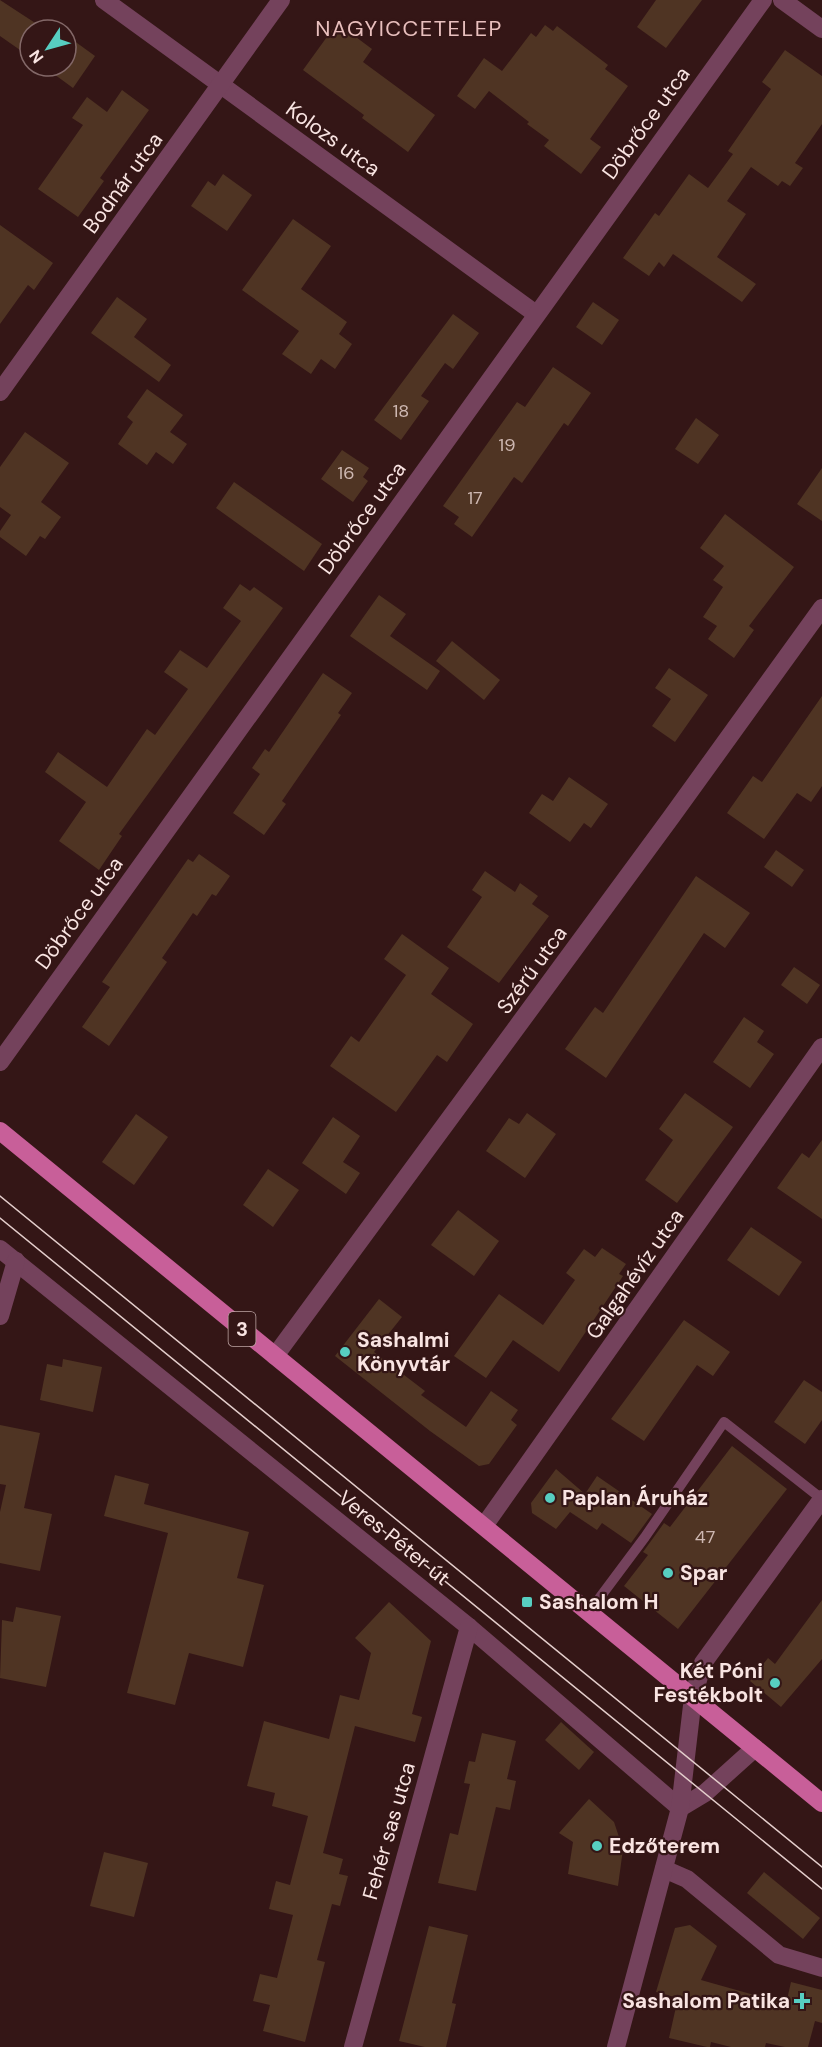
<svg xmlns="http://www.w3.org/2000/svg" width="822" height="2047" font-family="'DM Sans',sans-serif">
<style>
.building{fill:#4f3423}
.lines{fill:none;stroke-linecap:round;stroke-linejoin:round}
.service{stroke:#74425c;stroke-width:10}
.minor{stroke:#74425c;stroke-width:18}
.tertiary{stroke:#74425c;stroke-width:18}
.primary{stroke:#c85f99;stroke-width:18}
.tram{stroke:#e4cecc;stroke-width:1.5}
.poi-dot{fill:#57cec1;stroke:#341616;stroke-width:2}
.labels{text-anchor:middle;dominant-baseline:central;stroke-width:4.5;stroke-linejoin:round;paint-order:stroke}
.number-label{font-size:18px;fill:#ceb8b2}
.shield{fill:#341616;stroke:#bea6a5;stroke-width:1.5}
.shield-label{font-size:20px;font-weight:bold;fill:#f9e4e2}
.street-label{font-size:21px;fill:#f9e4e2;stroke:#341616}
.poi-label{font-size:21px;font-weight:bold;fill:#f9e4e2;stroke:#341616;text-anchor:start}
.neighbourhood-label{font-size:22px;letter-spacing:1.5px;fill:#e8bfbd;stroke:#341616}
</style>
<rect width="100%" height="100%" fill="#341616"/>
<g class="building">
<path d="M0 0 46 30H30V57L0 36Z"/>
<path d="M656 0H702L666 48 637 27Z"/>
<path d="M337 23 372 49 363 62 435 115 408 152 362 118 364 115 303 70Z"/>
<path d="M545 25 553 31 557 26 608 65 605 69 628 86 590 139 601 147 581 174 544 146 549 140 527 124 529 122 489 91 475 109 457 96 484 58 502 71 531 33 536 37Z"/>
<path d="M66 35 95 56 73 88 43 66H66Z"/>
<path d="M785 50 822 76V124L795 163 803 168 790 186 782 181 778 186 751 167 727 201 746 214 717 257 756 284 742 302 673 254 664 267 659 262 649 276 623 258 655 213 659 216 689 174 708 188 733 154 728 151 771 89 762 82Z"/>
<path d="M122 90 149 110 100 178 104 181 78 217 38 189 83 125 72 118 87 97 107 112Z"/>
<path d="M223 174 252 195 227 231 191 206 208 181 215 186Z"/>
<path d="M293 219 331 246 301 289 347 322 339 334 352 344 335 369 321 359 311 374 282 354 299 331 242 290Z"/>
<path d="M0 225 53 263 34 290 28 285 0 324Z"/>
<path d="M117 297 147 319 134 337 171 365 159 382 91 333Z"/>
<path d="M593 302 619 320 602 345 576 327Z"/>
<path d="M453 314 479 333 453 369 445 363 421 396 429 401 401 440 374 420Z"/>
<path d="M553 367 591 393 568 426 564 423 522 483 514 477 472 537 454 524 459 517 443 506 517 402 525 407Z"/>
<path d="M147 389 183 415 170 432 187 444 173 464 156 452 147 465 118 444 133 422 127 417Z"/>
<path d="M696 418 719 435 698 464 675 449Z"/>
<path d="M25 432 69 463 41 502 61 517 45 539 40 536 26 556 0 537V531L11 515 0 507V467Z"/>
<path d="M342 450 369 468 363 477 368 481 353 502 321 479Z"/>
<path d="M822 468V521L797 504Z"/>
<path d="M234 482 322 544 304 571 216 508Z"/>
<path d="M725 514 794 567 749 626 754 630 734 658 708 639 717 626 703 617 723 587 713 580 724 566 700 548Z"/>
<path d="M240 584 250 591 254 587 283 608 119 834 122 836 99 870 59 841 86 802 45 772 58 752 107 787 147 729 155 735 188 689 164 672 180 650 207 668 241 621 223 608Z"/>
<path d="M379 595 406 614 390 636 440 671 427 690 350 636Z"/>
<path d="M452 641 500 680 484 700 436 661Z"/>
<path d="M669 668 708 695 675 742 652 726 671 699 655 688Z"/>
<path d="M323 673 352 693 338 713 341 715 282 801 286 804 264 835 233 813 260 774 252 768 265 749 269 752Z"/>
<path d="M822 696V786L811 802 797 793 764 839 727 813 753 776 762 782Z"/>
<path d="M569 777 608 804 591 828 584 823 570 842 529 813 542 794 553 801Z"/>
<path d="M776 850 804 870 792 887 764 867Z"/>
<path d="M199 854 230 876 216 896 212 894 197 916 193 913 162 958 167 962 109 1046 82 1027 110 987 102 982 188 859 193 862Z"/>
<path d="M485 871 515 892 520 883 538 896 532 904 549 916 499 983 447 947 482 897 472 890Z"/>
<path d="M696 876 750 913 725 948 704 933 606 1078 565 1049 595 1007 603 1013Z"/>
<path d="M402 934 449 968 431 994 473 1024 447 1062 437 1055 396 1112 330 1066 351 1036 359 1042 406 975 384 959Z"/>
<path d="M794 967 820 985 807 1004 781 985Z"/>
<path d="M744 1017 764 1031 757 1042 774 1054 750 1088 713 1062Z"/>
<path d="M685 1093 733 1127 677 1203 645 1180 673 1140 659 1129Z"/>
<path d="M527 1113 556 1134 525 1178 486 1151 509 1118 519 1124Z"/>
<path d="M136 1114 168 1137 134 1185 102 1162Z"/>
<path d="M333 1117 360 1136 343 1162 360 1173 346 1194 302 1163Z"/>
<path d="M822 1140V1219L777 1188 802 1153 809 1158Z"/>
<path d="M268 1169 299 1190 273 1227 243 1205Z"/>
<path d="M458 1210 499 1241 474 1276 431 1245Z"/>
<path d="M751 1227 802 1262 779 1296 727 1260Z"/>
<path d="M602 1248 626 1264 619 1274 623 1276 559 1372 513 1340 486 1378 454 1356 499 1294 543 1325 575 1280 566 1273 584 1249 595 1257Z"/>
<path d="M379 1299 402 1317 374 1352 425 1391 421 1395 466 1427 491 1391 518 1410 511 1420 517 1425 489 1464 479 1466 430 1431 335 1356Z"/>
<path d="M684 1320 730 1352 713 1376 697 1365 644 1441 611 1419Z"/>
<path d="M63 1359 102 1367 93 1412 40 1400 47 1364 62 1367Z"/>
<path d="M804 1380 822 1392V1420L805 1444 774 1422Z"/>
<path d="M0 1425 40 1433 24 1508 52 1514 40 1571 0 1563V1512L6 1485 0 1484Z"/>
<path d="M732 1446 787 1489 678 1629 624 1586 648 1555 643 1552 664 1523 670 1527Z"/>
<path d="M556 1469 585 1494 597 1476 652 1514 631 1543 602 1523 597 1530 570 1512 556 1529 532 1513 531 1503Z"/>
<path d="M115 1475 149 1484 144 1504 249 1532 237 1578 264 1585 243 1667 189 1653 175 1705 127 1693 168 1533 104 1516Z"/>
<path d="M822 1600V1659L781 1707 750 1681 768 1658 775 1664Z"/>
<path d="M389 1602 431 1641 412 1714 422 1717 415 1742 355 1726 323 1853 343 1859 339 1874 348 1876 340 1906 332 1904 317 1960 325 1962 305 2042 263 2031 270 2005 253 2001 260 1974 277 1978 293 1915 269 1909 276 1881 290 1885 308 1816 272 1806 275 1793 247 1786 264 1721 329 1739 340 1695 359 1700 371 1653 355 1638Z"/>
<path d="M16 1607 61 1616 46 1687 0 1678 2 1620 13 1622Z"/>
<path d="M561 1722 594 1752 579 1770 545 1740Z"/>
<path d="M482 1733 516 1741 507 1779 516 1781 510 1810 496 1807 476 1891 438 1883 450 1833 458 1835 470 1784 464 1783 469 1761 475 1762Z"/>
<path d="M589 1799 614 1822 623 1849 618 1886 568 1874 573 1842 559 1833Z"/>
<path d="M104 1852 148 1863 134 1917 90 1906Z"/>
<path d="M764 1872 820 1918 803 1939 747 1893Z"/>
<path d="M690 1925 717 1946 701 1980 786 2004 791 1982 822 1990V2023L815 2021 808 2047H785L766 2043 765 2047H731L711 2042 710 2047H707L669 2038 678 1998 656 1992 675 1928Z"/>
<path d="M429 1926 468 1935 452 2003 456 2004 446 2047H425L399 2041Z"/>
</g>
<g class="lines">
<path class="service" d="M589 1612 645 1537 724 1422 822 1499"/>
<g class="minor">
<path d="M104 0 536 314"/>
<path d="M782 0 822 29"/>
<path d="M0 392 281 0"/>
<path d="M0 1062 763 0"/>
<path d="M0 1249 469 1627 680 1808 705 1793 755 1748"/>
<path d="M0 1316 16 1261"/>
<path d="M275 1356 672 816 822 608"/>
<path d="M484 1526 822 1047"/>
<path d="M664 1869 687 1879 779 1955 822 1968"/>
<path d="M353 2047 469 1627"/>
</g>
<path class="tertiary" d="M616 2047 680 1808 693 1697 703 1663 822 1499"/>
<path class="primary" d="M0 1131 822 1803"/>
<g class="tram">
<path d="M0 1196 822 1867"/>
<path d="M0 1218 822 1889"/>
</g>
</g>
<g class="poi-dot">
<circle cx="345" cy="1352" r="6"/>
<circle cx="550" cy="1498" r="6"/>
<circle cx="668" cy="1573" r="6"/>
<rect x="521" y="1596" width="12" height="12" rx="3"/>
<circle cx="775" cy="1683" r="6"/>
<circle cx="597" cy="1846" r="6"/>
<path d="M799 1992h6v6h6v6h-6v6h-6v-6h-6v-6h6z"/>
</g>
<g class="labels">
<g class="number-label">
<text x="401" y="411">18</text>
<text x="507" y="445">19</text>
<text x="346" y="473">16</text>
<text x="475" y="498">17</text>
<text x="705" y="1537">47</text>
</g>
<rect class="shield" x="228.5" y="1312" width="27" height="34" rx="4.5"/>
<g class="shield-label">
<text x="242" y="1329">3</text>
</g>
<g class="street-label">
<text transform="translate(646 123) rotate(-54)">Döbrőce utca</text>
<text transform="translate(333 139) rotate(36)">Kolozs utca</text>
<text transform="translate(123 183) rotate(-54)">Bodnár utca</text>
<text transform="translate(362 518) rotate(-54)">Döbrőce utca</text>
<text transform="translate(79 913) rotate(-54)">Döbrőce utca</text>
<text transform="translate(532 970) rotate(-54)">Szérű utca</text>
<text transform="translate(635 1274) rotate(-55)">Galgahévíz utca</text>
<text transform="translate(394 1538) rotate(39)">Veres Péter út</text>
<text transform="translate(389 1831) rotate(-74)">Fehér sas utca</text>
</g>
<g class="poi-label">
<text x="357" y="1340">Sashalmi<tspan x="357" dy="24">Könyvtár</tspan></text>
<text x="562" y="1498">Paplan Áruház</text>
<text x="680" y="1573">Spar</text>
<text x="539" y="1602">Sashalom H</text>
<text x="763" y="1671" text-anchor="end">Két Póni<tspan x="763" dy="24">Festékbolt</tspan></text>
<text x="609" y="1846">Edzőterem</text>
<text x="790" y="2001" text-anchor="end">Sashalom Patika</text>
</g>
<g class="neighbourhood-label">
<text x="409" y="28">NAGYICCETELEP</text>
</g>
</g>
<g transform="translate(48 48) rotate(234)"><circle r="28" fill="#341616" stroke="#836868" stroke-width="1.5"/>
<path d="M0-4.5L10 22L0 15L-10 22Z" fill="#57cec1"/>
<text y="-9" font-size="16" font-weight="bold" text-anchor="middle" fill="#f9e4e2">N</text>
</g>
</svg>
